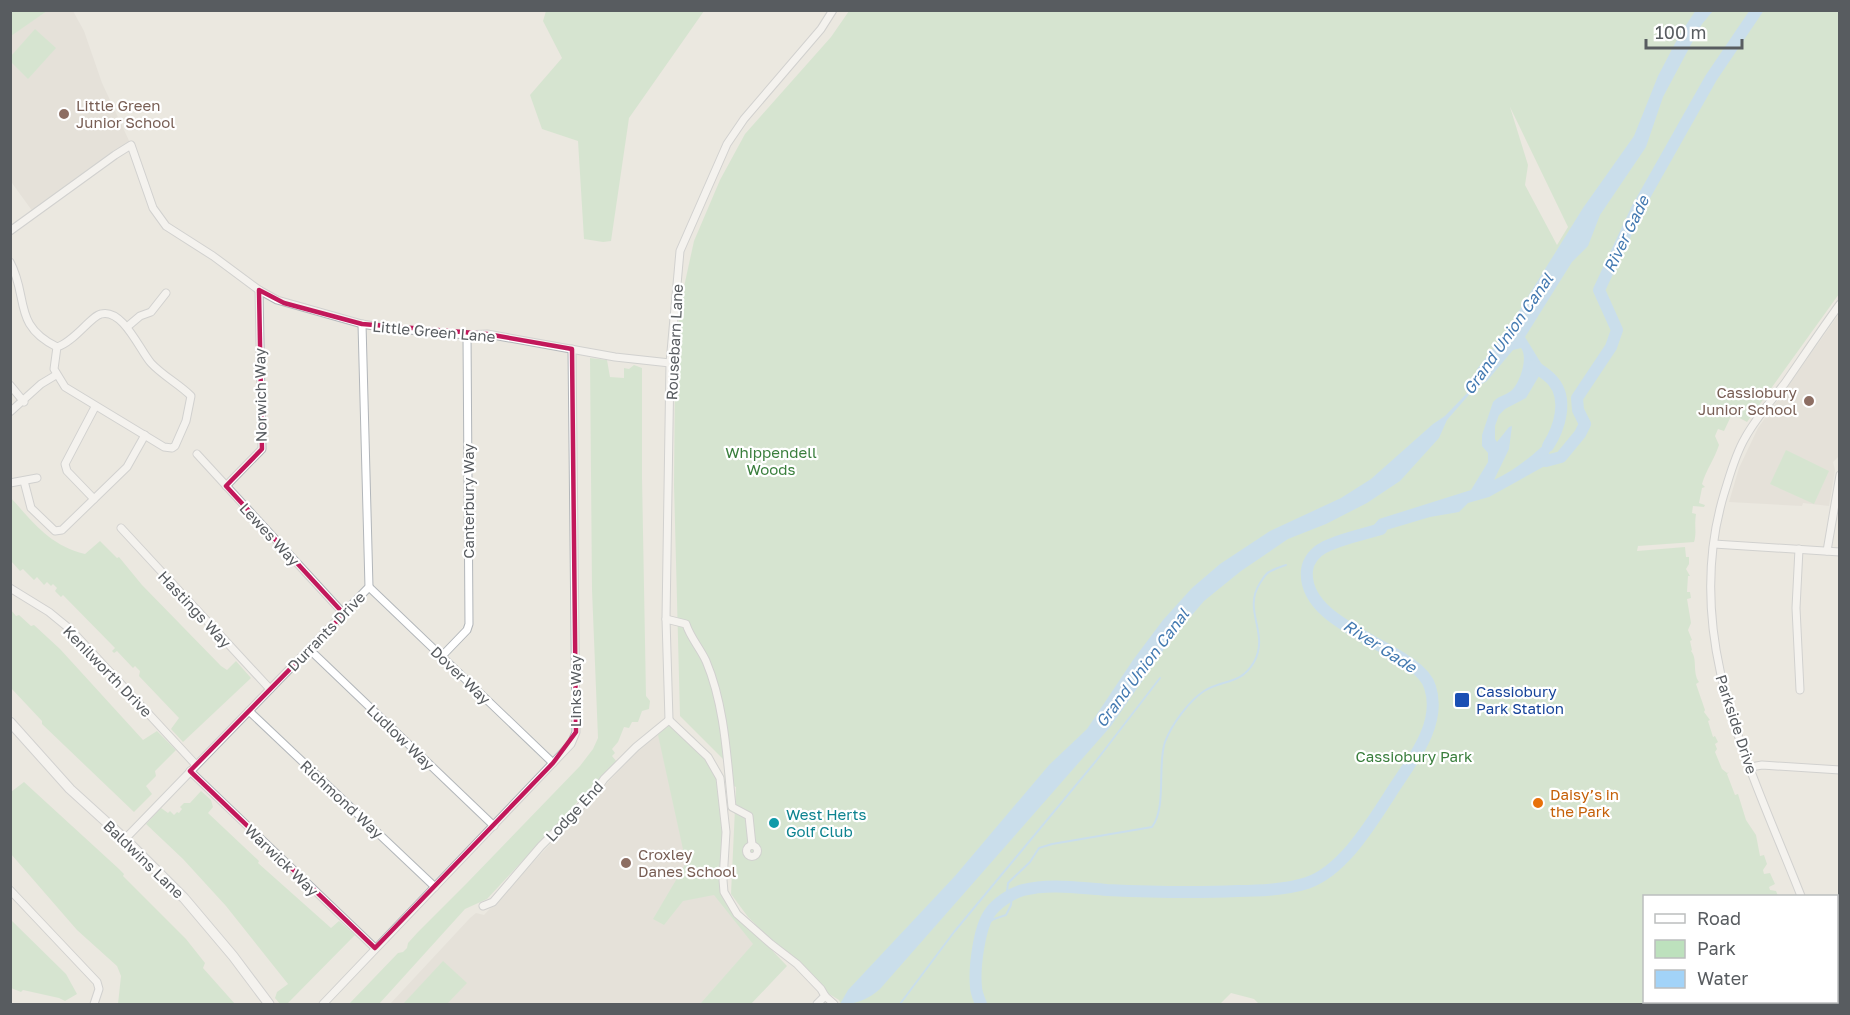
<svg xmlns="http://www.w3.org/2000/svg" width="1850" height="1015" font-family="'Golos Text',sans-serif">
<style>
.education{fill:#dddad1}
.green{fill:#bde1bd;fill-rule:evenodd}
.water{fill:#a2d3f8}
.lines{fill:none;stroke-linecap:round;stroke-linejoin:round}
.stream{stroke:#a2d3f8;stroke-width:2}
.river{stroke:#a2d3f8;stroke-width:12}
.street-casing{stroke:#b2b6ba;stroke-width:9}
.secondary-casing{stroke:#b3b7bc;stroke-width:11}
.street{stroke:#fff;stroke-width:7}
.secondary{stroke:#fff;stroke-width:9}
.marked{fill:none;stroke:#c2185b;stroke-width:4.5;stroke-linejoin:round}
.education-dot{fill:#8d6e63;stroke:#fff;stroke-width:2}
.transit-dot{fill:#1a4fb4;stroke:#fff;stroke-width:2}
.food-dot{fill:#e8710a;stroke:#fff;stroke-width:2}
.culture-dot{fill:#0f9aa8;stroke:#fff;stroke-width:2}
.labels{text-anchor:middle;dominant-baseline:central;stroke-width:4.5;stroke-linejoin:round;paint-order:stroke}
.education-label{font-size:15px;fill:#785e54;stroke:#fff;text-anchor:start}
.street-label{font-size:15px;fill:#585c60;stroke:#fff}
.park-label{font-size:15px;fill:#397e3c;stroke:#fff}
.transit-label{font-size:15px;fill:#164399;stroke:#fff;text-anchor:start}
.food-label{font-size:15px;fill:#c56008;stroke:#fff;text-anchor:start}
.culture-label{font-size:15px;fill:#0d838f;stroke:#fff;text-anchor:start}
.water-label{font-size:16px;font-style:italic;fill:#447ab1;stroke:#fff}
</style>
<rect width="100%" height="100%" fill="#ebe8e0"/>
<g class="education">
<path d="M47 11H73L84 31 102 83 131 145 36 216 12 183 11 184 10 36Z"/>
<path d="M1839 314V456L1833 462 1835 470 1829 506 1803 503 1802 506 1729 502 1739 468 1758 428Z"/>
<path d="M668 724 683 730 694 737 712 763 718 782 722 854 718 872 720 884 734 906 757 927 754 944 700 1004H390L470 918 476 913 484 915 640 748Z"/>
</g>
<g class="green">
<path d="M11 10H47V11L11 36Z"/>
<path d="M546 11H704L629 118 611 241 603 242 584 239 578 141 542 129 530 95 562 58 543 21Z"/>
<path d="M849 11H1839V294L1747 422 1732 414 1724 431 1718 429 1715 436 1719 445C1714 460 1707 468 1702 484L1705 487 1702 488 1699 503 1705 505 1704 507 1693 506 1692 513 1696 514C1694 525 1697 533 1694 542L1638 546 1637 551 1685 547 1686 557H1689V564L1686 569 1690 576H1688L1687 592H1690L1691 598 1687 599 1691 623 1688 630 1692 640 1690 641 1692 650 1691 651C1698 659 1692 672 1699 682L1696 684 1705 710 1704 712 1710 720 1708 721 1713 737 1715 736 1718 742 1715 744 1717 749 1715 752 1722 769 1727 773 1729 772 1727 774 1735 795 1738 794 1746 820 1756 835 1760 856 1764 855 1767 864 1763 870 1764 874 1770 873 1775 884 1769 887 1770 890 1776 891 1778 896H1644V1002H1813L1814 1004H1259L1254 999 1231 993 1220 1004H841L839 1000 821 989 748 917 731 894 736 787 725 782 724 760 680 716 674 485 675 373 680 305 694 241 720 180 745 134 831 37ZM1510 107 1568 227 1557 245 1525 185 1528 165Z"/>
<path d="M35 29 56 48 28 79 11 62V56Z"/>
<path d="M590 358 607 360 610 377 624 378V368L629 369 634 365 642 368V477L646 696 650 701 649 709 642 711 638 722H632L629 728 624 727 618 742 612 749 615 753 612 756 617 762 597 784 595 783 487 899 465 909 379 1004H349L398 953 403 952 407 948 408 943 418 932 467 883 580 766 593 749 598 738 592 590Z"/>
<path d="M1786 450 1829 471 1814 504 1770 484Z"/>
<path d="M10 497C34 523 49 545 85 554L100 541 117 558 119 557 142 585 221 666 227 670 236 661 251 678 183 742 171 729 179 718 139 676 140 671 135 666 133 668 117 651 114 653 112 651 115 648 63 595 61 597 55 591 57 588 53 584 51 586 47 582 44 585 37 577 34 580 23 569 20 571 11 561Z"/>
<path d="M11 610 16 616 19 615 31 626 34 625 60 649 143 740 157 731 176 750 155 771 156 776 146 786 152 794 134 812 42 724V721L11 688Z"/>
<path d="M668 724C707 739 716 764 720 802 721 818 723 833 723 848 722 860 715 873 720 884 723 891 729 897 733 903 749 927 768 946 787 966L751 1004H700L753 944 714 895 683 901 664 925 653 919 686 863 658 735Z"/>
<path d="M24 782 119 869 124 874 123 876 186 939 205 963 203 968 235 1004H118L121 976 117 966 77 930 11 854V792Z"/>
<path d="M201 791 211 800 213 807 208 813 259 861 258 863 331 928 339 921 355 935 287 1004H280L275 998 277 992 288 984 226 906 183 859 146 824 161 808 168 813 170 811 174 815 177 812 179 813 182 809 180 807 184 803H190Z"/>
<path d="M11 920 66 974 77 994 65 1001 59 998 23 990 21 992 11 988Z"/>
<path d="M443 961 467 983 447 1004H403Z"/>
</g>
<path class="water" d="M1696 10 1713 11 1702 24 1663 97 1646 147 1600 215 1588 246 1572 262 1525 337 1544 368 1546 375 1539 376 1526 398 1505 409 1499 415 1495 426V439L1497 442 1509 427 1512 426 1509 449 1494 480C1519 468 1537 452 1557 432L1548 456 1561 457 1489 497 1468 503 1459 512 1430 517 1383 531 1367 533 1379 519 1471 490 1488 462V453L1482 446V435L1493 402C1499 395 1508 395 1513 389 1521 380 1528 357 1521 348L1513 350 1487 381 1474 389 1447 420 1439 438 1400 481 1367 503 1326 524 1288 539 1241 571 1204 601 1169 642 1111 726 880 989C869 999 855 1005 840 1004L848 990 955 876 1049 765 1087 729 1133 660 1163 620 1192 588 1220 564 1270 531 1341 498 1371 479 1433 424 1445 416 1472 388 1477 369 1504 335 1583 208 1634 136 1658 76 1680 34Z"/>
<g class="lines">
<g class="stream">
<path d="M1006 899 1008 883 1030 862 1039 848 1052 844 1152 827C1167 807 1157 764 1165 742 1172 724 1188 702 1204 691 1223 679 1241 685 1254 662 1270 633 1242 611 1260 583 1263 579 1265 574 1269 572 1274 569 1280 567 1286 565"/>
<path d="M985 925 994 919 1006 915 1011 905 1012 895"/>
<path d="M900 1004 954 932 1096 761 1160 678"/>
</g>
<g class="river">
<path d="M1534 366C1541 371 1548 375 1553 381 1569 400 1559 429 1548 446"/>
<path d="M1546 461 1561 457 1580 434 1585 424 1578 410 1577 398 1611 347 1617 330 1599 290 1637 209 1711 78 1757 10"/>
<path d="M981 1004C979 999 976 992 976 987 974 968 979 929 989 914 996 903 1012 893 1023 890 1050 883 1079 888 1107 890 1150 892 1194 893 1238 891 1261 891 1285 890 1307 883 1342 871 1369 827 1389 796 1408 765 1443 726 1430 687 1418 647 1301 629 1307 570 1308 561 1315 552 1323 548 1336 540 1365 534 1381 529"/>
</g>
<defs>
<g id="street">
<path d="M10 231 115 155 131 145 153 208 166 226 213 256 259 290 277 300 362 324 386 328 467 335 487 334 615 357 670 363"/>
<path d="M10 262C29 297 12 325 57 347 74 342 91 316 101 314 123 308 140 351 151 363 163 376 179 384 191 396L186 421 175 446 172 448 164 447 65 387 54 369 57 347"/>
<path d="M127 327 140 316 151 312 166 293"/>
<path d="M10 385 24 402"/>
<path d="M95 407 65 464 67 471 94 499 127 467 145 435"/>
<path d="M10 412 41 384 56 375"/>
<path d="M197 454 344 614"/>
<path d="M24 481 31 508 55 531 62 530 94 499"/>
<path d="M10 483 37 478"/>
<path d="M226 486 262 449 259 290"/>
<path d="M121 528 270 689"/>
<path d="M1714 544 1840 552"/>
<path d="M1799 549 1796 608 1800 690"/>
<path d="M1827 551 1840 475"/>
<path d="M369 587 553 763"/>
<path d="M10 588 49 612 71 630 196 765"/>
<path d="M666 619 686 624C690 637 700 648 706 661 725 706 727 759 732 807L749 816 752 845"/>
<path d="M309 649 494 826"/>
<path d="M442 656 467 630 469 624 467 335"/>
<path d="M249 711 435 887"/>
<path d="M669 720 666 619 670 363 680 251 727 144 744 119 821 29 833 10"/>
<path d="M669 720 708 757 720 778 726 832 723 880 724 892 737 914 771 944 797 964 821 989 825 996 834 1004"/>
<path d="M1751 767 1762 765 1840 770"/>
<path d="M190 771 375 948"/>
<path d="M125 839 369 587 362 324"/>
<circle cx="752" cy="851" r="5.5"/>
<path d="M10 890 97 982 99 989 94 1004"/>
<path d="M1801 896C1750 766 1681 637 1724 494 1730 475 1735 455 1745 438 1756 418 1771 401 1785 383 1803 357 1821 330 1840 304"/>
<path d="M483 906 493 902 541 846 595 792 604 779 636 747 669 720"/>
<path d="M1836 1000 1840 999"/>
<path d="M323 1004 571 744 576 732 572 349"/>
<path d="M817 1004 825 996"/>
</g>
<path id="secondary" d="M10 722 70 789 125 839 184 898 233 956 269 1004"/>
</defs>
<use href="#street" class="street-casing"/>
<use href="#secondary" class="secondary-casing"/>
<use href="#street" class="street"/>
<use href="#secondary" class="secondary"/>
</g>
<path d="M0 0H1850V1015H0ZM259 290 284 303 362 324 487 334 572 349 576 732 553 763 375 948 190 771 344 614 226 486 262 449Z" fill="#ebe8e0" fill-opacity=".55" fill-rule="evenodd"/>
<path class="marked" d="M259 290 284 303 362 324 487 334 572 349 576 732 553 763 375 948 190 771 344 614 226 486 262 449Z"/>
<g class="education-dot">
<circle cx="64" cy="114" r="6"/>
<circle cx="1809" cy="401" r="6"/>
<circle cx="626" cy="863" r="6"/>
</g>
<rect class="transit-dot" x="1454" y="692" width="16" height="16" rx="3"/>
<circle class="food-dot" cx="1538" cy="803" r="6"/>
<circle class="culture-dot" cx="774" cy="823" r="6"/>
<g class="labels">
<g class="education-label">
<text x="76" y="105">Little Green<tspan x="76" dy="17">Junior School</tspan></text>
<text x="1797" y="392" text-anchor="end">Cassiobury<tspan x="1797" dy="17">Junior School</tspan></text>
<text x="638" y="854">Croxley<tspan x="638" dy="17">Danes School</tspan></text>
</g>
<g class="street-label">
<text transform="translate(434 331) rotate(5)">Little Green Lane</text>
<text transform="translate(674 342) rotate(-87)">Rousebarn Lane</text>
<text transform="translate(260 395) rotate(-91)">Norwich Way</text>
<text transform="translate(468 501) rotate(-90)">Canterbury Way</text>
<text transform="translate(270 534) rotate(47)">Lewes Way</text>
<text transform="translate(195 609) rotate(47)">Hastings Way</text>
<text transform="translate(326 631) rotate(-46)">Durrants Drive</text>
<text transform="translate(108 671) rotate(46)">Kenilworth Drive</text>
<text transform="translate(461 675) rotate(44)">Dover Way</text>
<text transform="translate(575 691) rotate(-90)">Links Way</text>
<text transform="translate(1737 724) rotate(72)">Parkside Drive</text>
<text transform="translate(401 737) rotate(44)">Ludlow Way</text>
<text transform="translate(342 799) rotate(43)">Richmond Way</text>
<text transform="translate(574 811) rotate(-47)">Lodge End</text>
<text transform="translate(144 859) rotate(44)">Baldwins Lane</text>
<text transform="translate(282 860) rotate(44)">Warwick Way</text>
</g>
<g class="park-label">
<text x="771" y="452">Whippendell<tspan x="771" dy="17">Woods</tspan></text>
<text x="1414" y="756">Cassiobury Park</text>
</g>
<g class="transit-label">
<text x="1476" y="691">Cassiobury<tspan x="1476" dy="17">Park Station</tspan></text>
</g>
<g class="food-label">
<text x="1550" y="794">Daisy’s in<tspan x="1550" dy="17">the Park</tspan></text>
</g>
<g class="culture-label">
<text x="786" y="814">West Herts<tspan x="786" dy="17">Golf Club</tspan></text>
</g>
<g class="water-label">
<text transform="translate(1626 234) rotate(-64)">River Gade</text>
<text transform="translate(1508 334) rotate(-55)">Grand Union Canal</text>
<text transform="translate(1380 646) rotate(33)">River Gade</text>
<text transform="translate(1142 668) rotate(-53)">Grand Union Canal</text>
</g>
</g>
<rect width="1850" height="1015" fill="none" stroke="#585c60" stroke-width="24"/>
<rect x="1643" y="895" width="195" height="108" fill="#ffffff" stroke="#bcbebf" stroke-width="1.5"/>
<rect x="1655" y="914" width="30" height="9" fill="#ffffff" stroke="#bcbebf" stroke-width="1.5"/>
<text x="1697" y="925" font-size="18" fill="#585c60">Road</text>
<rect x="1655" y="940" width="30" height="18" fill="#bde1bd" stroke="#bcbebf" stroke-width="1.5"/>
<text x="1697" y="955" font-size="18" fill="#585c60">Park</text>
<rect x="1655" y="970" width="30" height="18" fill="#a2d3f8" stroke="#bcbebf" stroke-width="1.5"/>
<text x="1697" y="985" font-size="18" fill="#585c60">Water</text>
<path d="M1646 39v9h96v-9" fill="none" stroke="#585c60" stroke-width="3"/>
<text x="1655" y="39" font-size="18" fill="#585c60" stroke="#ffffff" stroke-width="4.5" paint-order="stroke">100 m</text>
</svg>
